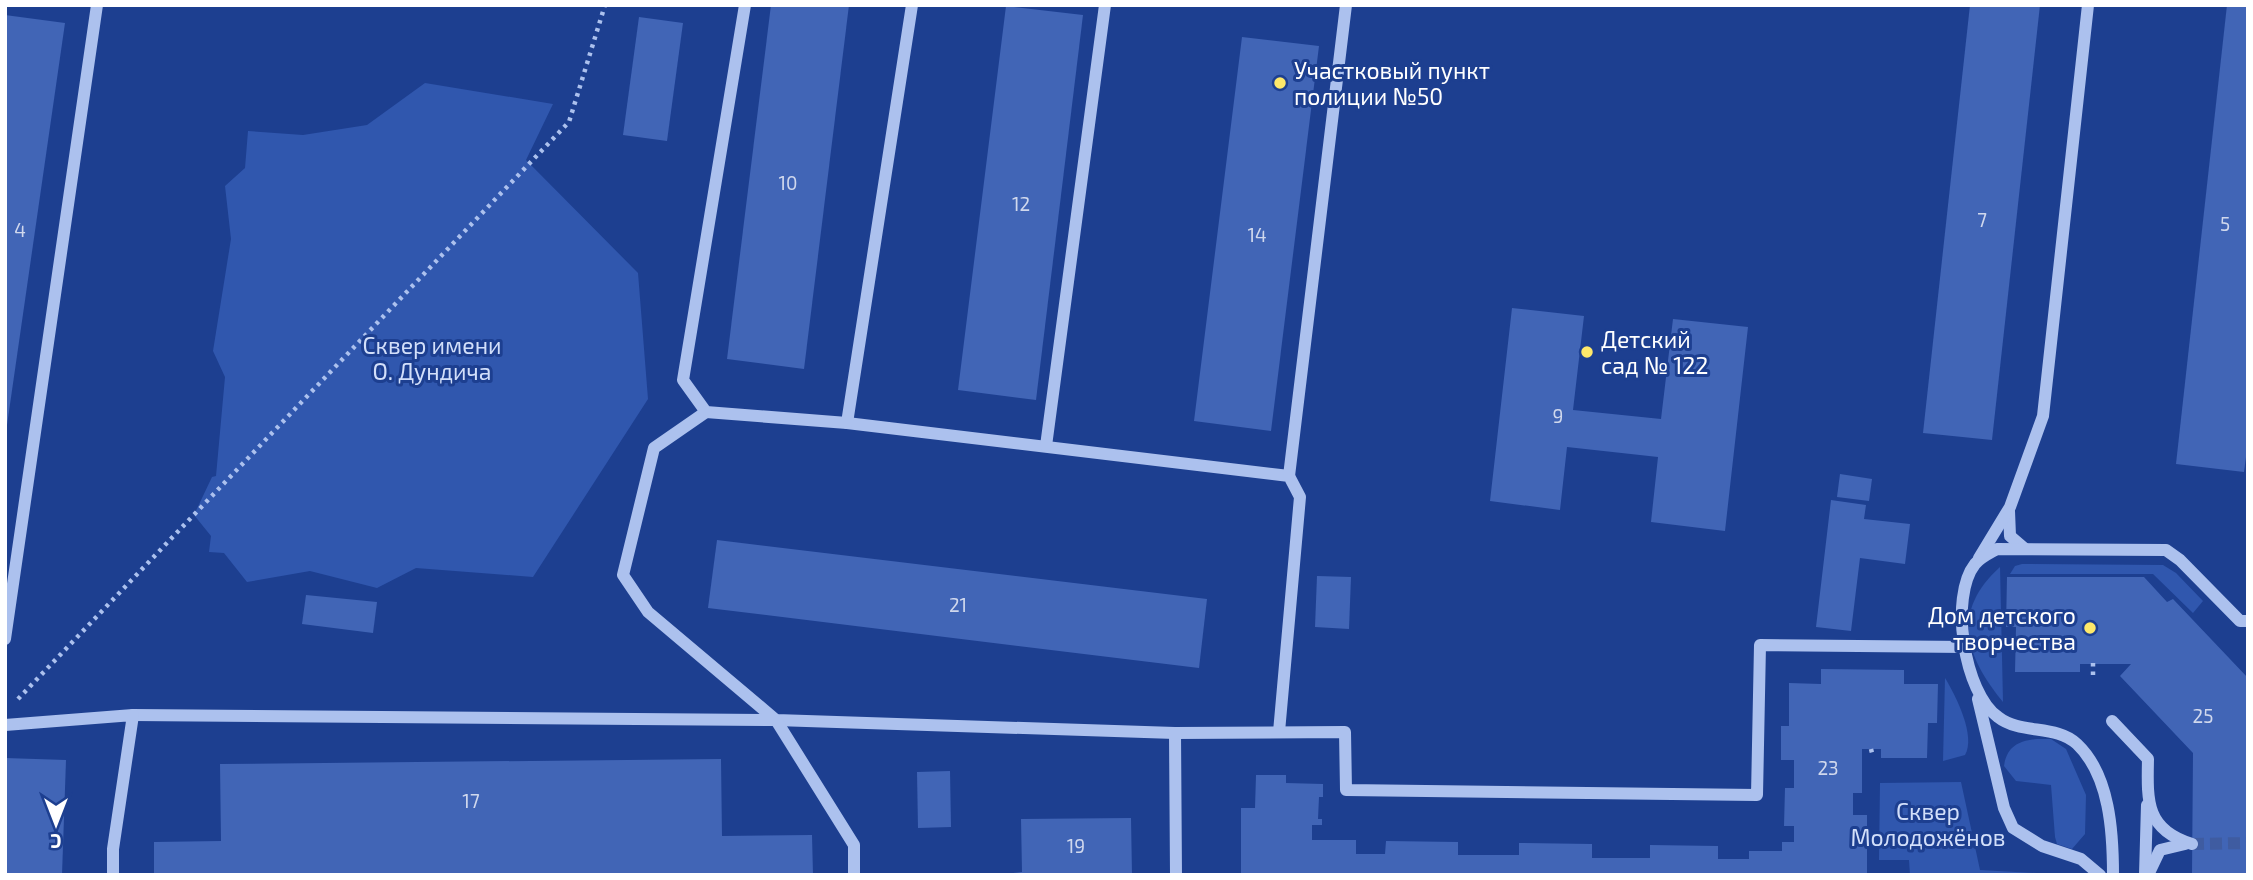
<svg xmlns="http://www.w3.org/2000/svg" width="2253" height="880" font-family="'Exo 2',sans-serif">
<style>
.green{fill:#3057ae}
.building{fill:#4165b6}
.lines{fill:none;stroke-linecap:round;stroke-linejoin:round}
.minor-tunnel{stroke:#3f5ca1;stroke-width:12;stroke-dasharray:12 6;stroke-linecap:butt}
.path{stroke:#acc1ee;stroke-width:4.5;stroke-dasharray:3.5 5;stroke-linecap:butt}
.minor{stroke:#acc1ee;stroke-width:12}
.poi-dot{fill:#fee86a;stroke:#1d3f90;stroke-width:2.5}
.labels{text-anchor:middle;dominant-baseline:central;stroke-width:6;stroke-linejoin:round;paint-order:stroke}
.number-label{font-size:19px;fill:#d0d8ed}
.poi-label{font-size:23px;fill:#fff;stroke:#1d3f90;text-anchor:start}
.park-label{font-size:23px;fill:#d2dffa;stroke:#1d3f90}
</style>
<rect width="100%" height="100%" fill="#1d3f90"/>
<g class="green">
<path d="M425 83 553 104 526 160 638 273 648 399 533 577 416 568 377 588 310 571 247 582 224 553 209 552 211 536 194 515 212 477 216 476 225 377 213 351 231 239 225 186 245 168 248 131 303 135 367 125Z"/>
<path d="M2022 564 2163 565 2176 573 2203 601 2193 613 2153 574H2010L2015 566Z"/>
<path d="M2000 567 2003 702C1965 656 1951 611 2000 567Z"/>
<path d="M1945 678C1956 696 1976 736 1965 755L1943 761Z"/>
<path d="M2037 739H2051L2066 749 2086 795 2085 834 2072 849 2057 844 2055 837 2051 785 2016 781 2004 766C2007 746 2019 741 2037 739Z"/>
<path d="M1961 782 1980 870 2073 875H1910L1909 860H1879L1880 783Z"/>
</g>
<g class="building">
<path d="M771 5H849L804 369 727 359Z"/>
<path d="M1970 5H2040L1992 440 1923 433Z"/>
<path d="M2227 5H2248V442L2244 472 2176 464Z"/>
<path d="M1006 6 1083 15 1036 400 958 390Z"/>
<path d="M5 15 65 23 7 425H5Z"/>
<path d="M639 17 683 23 667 141 623 135Z"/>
<path d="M1242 37 1319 46 1271 431 1194 421Z"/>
<path d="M1512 308 1584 316 1573 410 1661 419 1673 319 1748 327 1725 531 1651 522 1658 457 1567 447 1560 510 1490 501Z"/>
<path d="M1840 474 1872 479 1869 501 1837 497Z"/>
<path d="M1831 500 1866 505 1864 519 1910 524 1905 564 1860 558 1851 631 1816 627Z"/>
<path d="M717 540 1207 599 1199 668 708 608Z"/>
<path d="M1317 576 1351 577 1349 629 1315 627Z"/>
<path d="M2007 577H2144L2167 602 2173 599 2248 678V875H2192L2193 753 2120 676 2131 664H2080V672H2015L2016 627H2006Z"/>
<path d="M306 595 377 602 373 633 302 624Z"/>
<path d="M1821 669 1904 670V684H1938L1937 723H1928L1927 758H1881V749H1862V793H1853V815H1867V875H1241V808H1255L1256 775H1286V783L1323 784V797H1319L1318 819H1322V825H1312V840H1356V854H1385L1386 841 1458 842V855H1519V843L1592 844V858H1650V845L1718 846V859H1749V851H1782V842H1794V826H1784L1785 788H1794V760H1781V726H1789V683L1821 684Z"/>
<path d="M5 758 66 760 62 875H5Z"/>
<path d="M721 759 722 836 812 835 813 875H154V842L221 841 220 764Z"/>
<path d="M950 771 951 827 918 828 917 772Z"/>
<path d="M1131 818 1132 875H994L1022 872 1021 819Z"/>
</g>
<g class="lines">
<path class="minor-tunnel" d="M2192 844 2248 843"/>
<g class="path">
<path d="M2093 663V679"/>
<path d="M18 699 569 122 605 5"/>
<path d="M1871 749 1872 753H1876"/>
</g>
<g class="minor">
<path d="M745 5 683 380 706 412 847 423 1289 476 1300 497 1279 732"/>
<path d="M706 412 654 448 623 575 648 612 776 720 1175 733"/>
<path d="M847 423 912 5"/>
<path d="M1046 446 1105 5"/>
<path d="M1289 476 1346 5"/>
<path d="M2009 511 2010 536 2024 548"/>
<path d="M1979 558 2010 507 2043 416 2088 5"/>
<path d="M5 639 97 5"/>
<path d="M1978 699 2004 808 2013 828 2042 846 2081 859 2100 875"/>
<path d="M133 715 776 720 854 845V875"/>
<path d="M2112 721 2148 759C2147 802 2146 830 2192 844"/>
<path d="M5 725 133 715 113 849V875"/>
<path d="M2149 873 2160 850 2185 844"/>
<path d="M1176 875 1175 733 1345 732 1346 790 1757 795 1760 645 1966 647"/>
<path d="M2113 875C2113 833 2110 775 2077 744 2056 724 2021 735 1998 717 1964 693 1949 597 1975 564 1981 557 1990 553 1997 549L2166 550 2180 560 2240 621H2248"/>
<path d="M2145 875 2147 805"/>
</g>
</g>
<g class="poi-dot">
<circle cx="1280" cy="83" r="7"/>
<circle cx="1587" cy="352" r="7"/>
<circle cx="2090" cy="628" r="7"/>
</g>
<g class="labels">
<g class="number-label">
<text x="788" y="182">10</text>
<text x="1021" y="203">12</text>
<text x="1982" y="219">7</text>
<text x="2225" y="223">5</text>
<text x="20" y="229">4</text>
<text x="1257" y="234">14</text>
<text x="1558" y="415">9</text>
<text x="958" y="604">21</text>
<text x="2203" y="715">25</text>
<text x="1828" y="767">23</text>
<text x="471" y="800">17</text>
<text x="1076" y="845">19</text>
</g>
<g class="poi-label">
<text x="1294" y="70">Участковый пункт<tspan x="1294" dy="26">полиции №50</tspan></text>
<text x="1601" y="339">Детский<tspan x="1601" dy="26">сад № 122</tspan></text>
<text x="2076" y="615" text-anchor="end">Дом детского<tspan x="2076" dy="26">творчества</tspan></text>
</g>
<g class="park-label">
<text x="432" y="345">Сквер имени<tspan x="432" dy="26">О. Дундича</tspan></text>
<text x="1928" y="811">Сквер<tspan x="1928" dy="26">Молодожёнов</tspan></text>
</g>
</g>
<rect width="2253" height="880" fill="none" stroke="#ffffff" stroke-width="14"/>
<g transform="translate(56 824) rotate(180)" stroke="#1d3f90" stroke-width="5" paint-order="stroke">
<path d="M0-5L12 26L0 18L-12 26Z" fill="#ffffff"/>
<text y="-10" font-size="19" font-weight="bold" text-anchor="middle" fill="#ffffff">С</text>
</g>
</svg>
